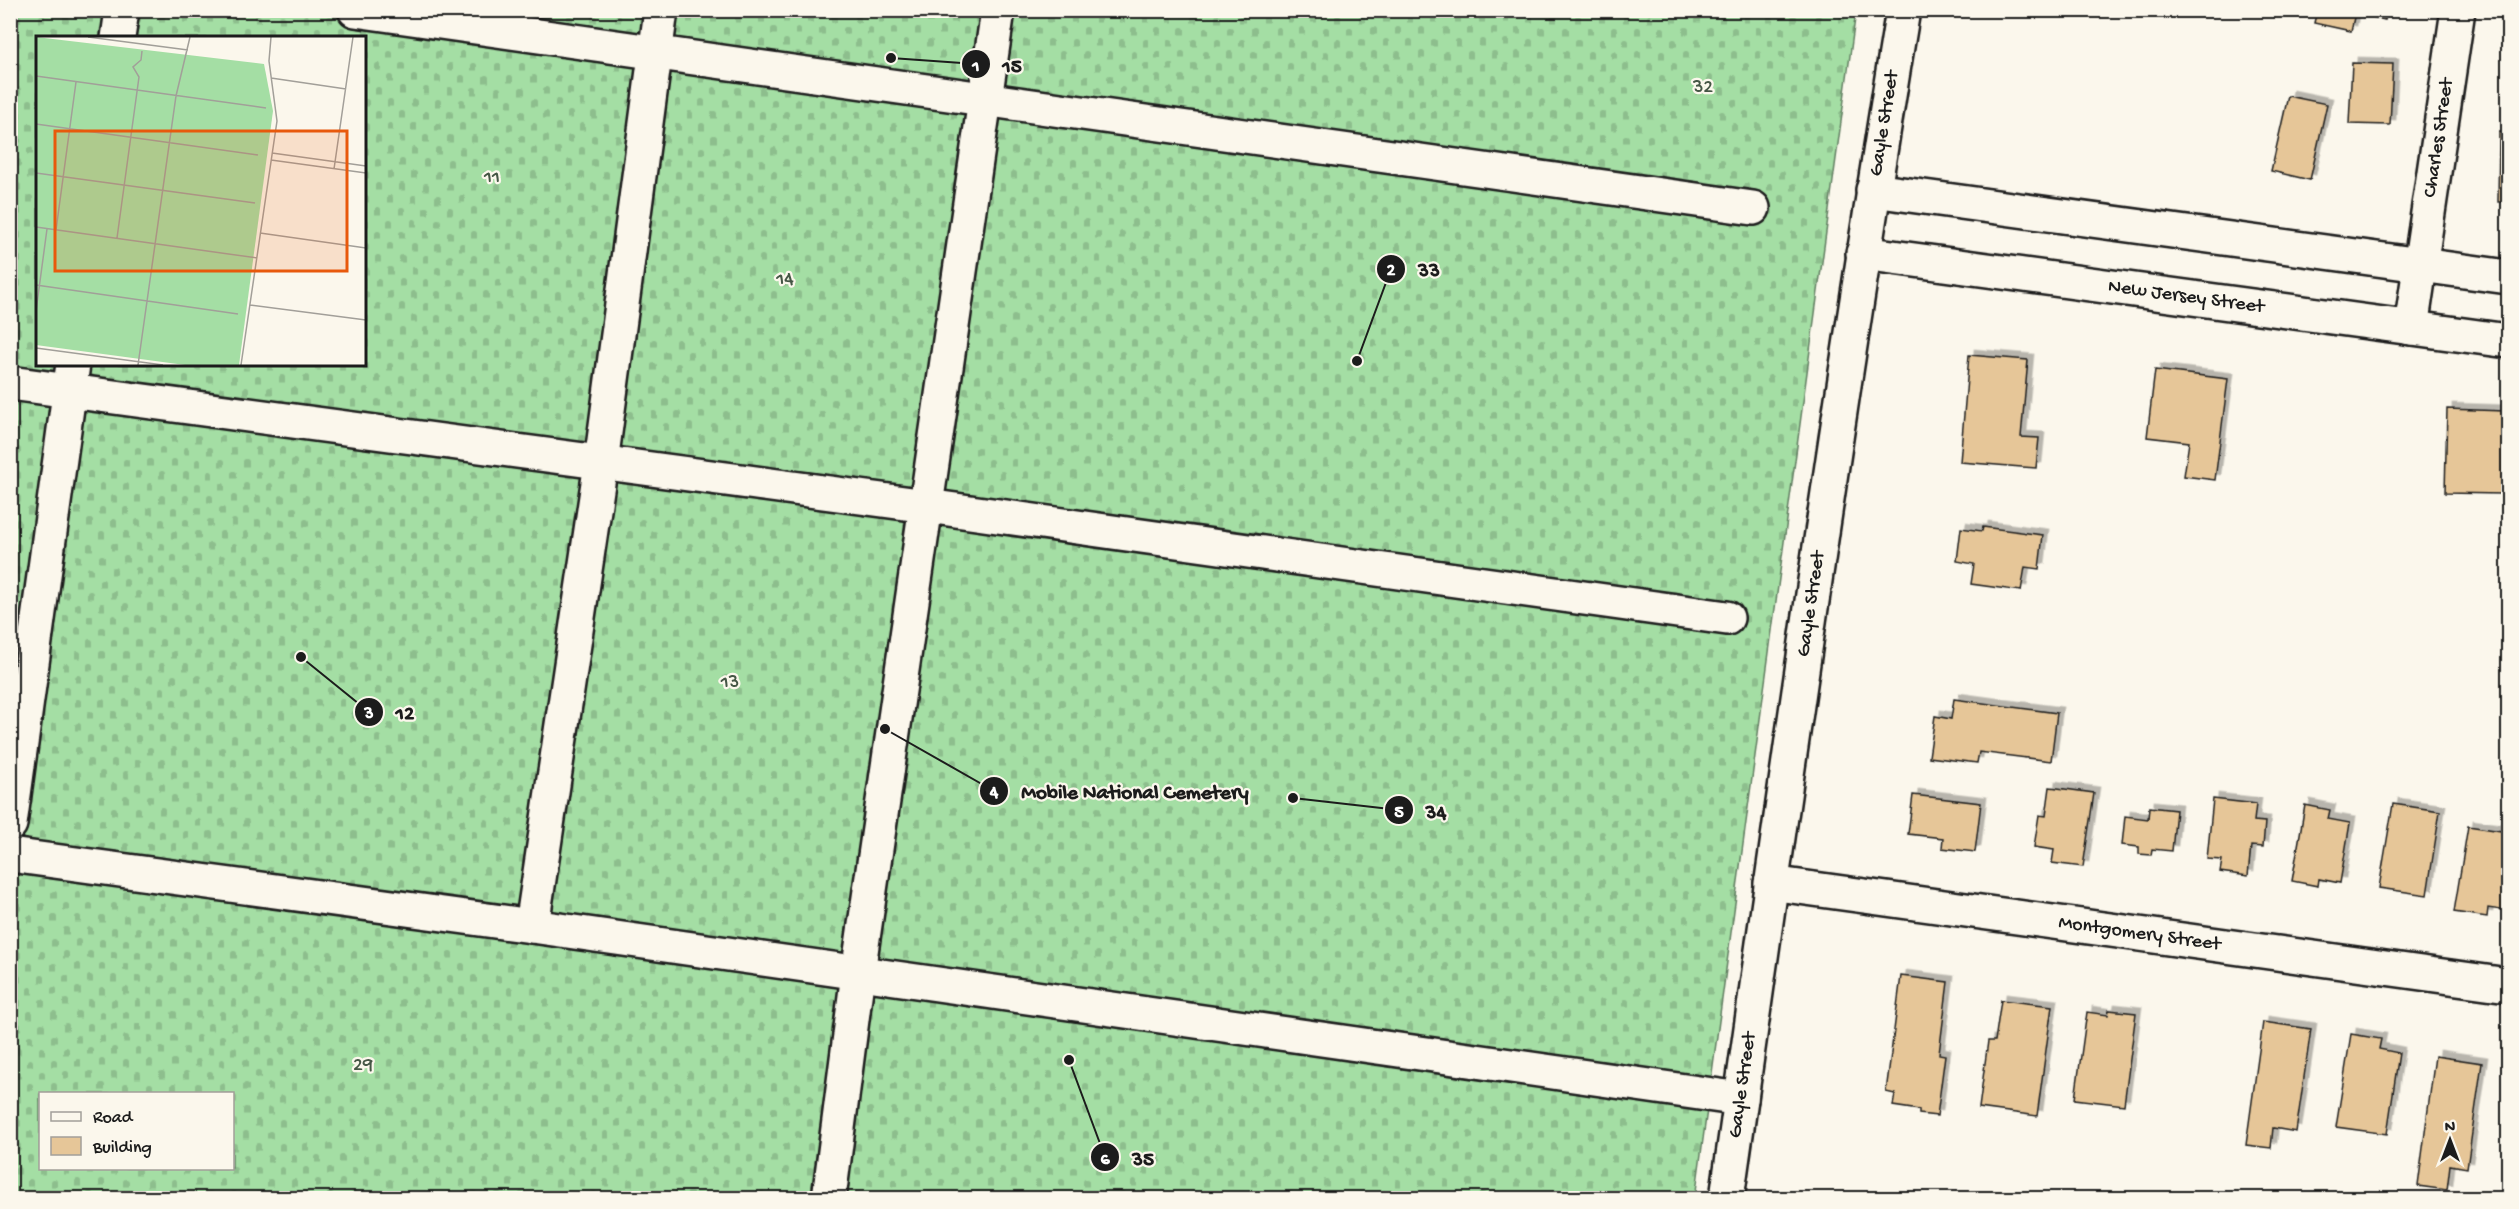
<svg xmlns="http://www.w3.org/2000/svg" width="2519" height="1209" font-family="'Gochi Hand',sans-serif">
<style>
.cemetery{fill:url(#cemetery-stones);stroke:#607d60;stroke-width:1.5;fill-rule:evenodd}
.building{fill:#e6c698;stroke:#1c1c1c;stroke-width:1.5;filter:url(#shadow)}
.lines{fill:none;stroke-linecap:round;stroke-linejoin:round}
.minor-casing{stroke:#1c1c1c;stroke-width:38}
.minor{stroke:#fbf7ec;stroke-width:33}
.labels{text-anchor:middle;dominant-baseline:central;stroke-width:4.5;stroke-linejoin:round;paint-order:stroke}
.park-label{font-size:20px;fill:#455645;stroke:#fbf7ec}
.street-label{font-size:20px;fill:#1c1c1c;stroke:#fbf7ec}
.inset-road{fill:none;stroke:#a29f99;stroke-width:1.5}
.view{fill:#e8590c;fill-opacity:0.15;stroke:#e8590c;stroke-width:3}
.inset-edge{fill:none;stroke:#1c1c1c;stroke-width:3}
.leader{fill:none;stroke:#1c1c1c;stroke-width:2}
.callout-dot{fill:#1c1c1c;stroke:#fbf7ec;stroke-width:2}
.mark-label{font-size:18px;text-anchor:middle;font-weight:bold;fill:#fff}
.callout-label{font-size:21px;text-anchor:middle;font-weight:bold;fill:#1c1c1c;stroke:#fbf7ec;stroke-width:4.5;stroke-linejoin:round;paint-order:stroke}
</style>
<defs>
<pattern id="cemetery-stones" width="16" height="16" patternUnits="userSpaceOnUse" patternTransform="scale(1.5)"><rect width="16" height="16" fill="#a4dea4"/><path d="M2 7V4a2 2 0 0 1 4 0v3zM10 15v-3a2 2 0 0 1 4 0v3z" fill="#8dbe8d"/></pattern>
<filter id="shadow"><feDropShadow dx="5.5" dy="-5.5" stdDeviation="0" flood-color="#0004"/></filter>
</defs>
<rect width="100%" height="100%" fill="#fbf7ec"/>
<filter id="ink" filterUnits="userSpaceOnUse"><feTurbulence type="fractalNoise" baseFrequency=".0167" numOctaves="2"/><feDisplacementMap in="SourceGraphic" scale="12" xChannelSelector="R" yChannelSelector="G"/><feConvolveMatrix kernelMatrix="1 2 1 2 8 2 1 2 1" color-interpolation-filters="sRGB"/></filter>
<g filter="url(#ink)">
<path class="cemetery" d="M10 11H1856L1695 1198H11ZM38 38H364V364H38ZM40 1094H232V1168H40Z"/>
<g class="building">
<path d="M2317 10H2387L2385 20 2355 13 2351 31 2314 23Z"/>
<path d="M2352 63 2393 64 2390 125 2349 124Z"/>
<path d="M2288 96 2327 104 2310 180 2271 171Z"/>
<path d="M2499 132H2508V202H2498Z"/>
<path d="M1969 355 2028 360 2021 437 2039 438 2036 468 1960 462Z"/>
<path d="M2155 370 2228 379 2215 480 2184 476 2189 442 2147 437Z"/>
<path d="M2447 409 2505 411 2502 494 2445 493Z"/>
<path d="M1983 527 2043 535 2039 569 2025 567 2021 591 1971 584 1974 564 1957 561 1961 528 1982 531Z"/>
<path d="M1954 699 2057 713 2051 761 1979 752 1977 763 1929 757 1935 716 1951 719Z"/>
<path d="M2050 787 2094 793 2083 867 2052 863 2054 850 2034 847 2039 815 2046 816Z"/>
<path d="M1913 795 1981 803 1975 852 1942 848 1943 838 1908 834Z"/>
<path d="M2213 799 2256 804 2254 821 2265 822 2263 847 2251 846 2248 876 2220 872 2222 860 2207 859Z"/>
<path d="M2393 804 2440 811 2427 895 2379 888Z"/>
<path d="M2305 805 2330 810 2328 819 2350 823 2340 883 2319 879 2318 886 2292 881Z"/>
<path d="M2149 807 2176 810 2172 851 2152 849 2151 855 2139 854V847L2122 845 2125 816 2148 819Z"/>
<path d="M2468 826 2508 832V911L2488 908 2487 917 2454 912Z"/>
<path d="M1901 976 1948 982 1939 1054 1945 1055 1937 1116 1919 1114V1110L1893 1106 1895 1094 1886 1092Z"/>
<path d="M2001 1000 2052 1006 2037 1116 1979 1108 1988 1041H1995Z"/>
<path d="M2109 1010 2136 1013 2124 1105 2075 1099 2087 1012 2108 1015Z"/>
<path d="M2263 1022 2311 1029 2296 1132 2273 1128 2271 1148 2246 1145Z"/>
<path d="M2351 1034 2381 1039 2379 1049 2399 1053 2387 1134 2336 1127Z"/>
<path d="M2435 1056 2482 1063 2467 1168 2450 1165 2447 1190 2418 1186Z"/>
<path d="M2508 1146V1198H2502Z"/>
</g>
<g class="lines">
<defs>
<g id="minor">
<path d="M355 10 1753 208"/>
<path d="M118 38 122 10"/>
<path d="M1873 190 2508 277"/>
<path id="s1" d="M1863 253 2508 341"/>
<path id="s2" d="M2411 328 2458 10"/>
<path d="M10 383 927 506 1727 618"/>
<path d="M10 824 73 364"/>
<path d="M10 855 532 926 1741 1099"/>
<path id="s3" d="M1771 883 2508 985"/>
<path d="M532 926 601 463 661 10"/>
<path d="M829 1198 858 973 998 10"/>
<path id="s4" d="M1727 1198C1783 802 1838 405 1903 10"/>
</g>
</defs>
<use href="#minor" class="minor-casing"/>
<use href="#minor" class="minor"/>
</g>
</g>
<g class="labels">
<g class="park-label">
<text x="1703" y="88">32</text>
<text x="492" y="178">11</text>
<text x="785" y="280">14</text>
<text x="730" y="683">13</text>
<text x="363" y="1066">29</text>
</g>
<g class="street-label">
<text stroke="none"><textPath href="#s4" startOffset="1086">Gayle Street</textPath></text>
<text stroke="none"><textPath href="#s2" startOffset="192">Charles Street</textPath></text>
<text stroke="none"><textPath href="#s1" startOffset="326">New Jersey Street</textPath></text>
<text stroke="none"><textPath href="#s4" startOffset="600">Gayle Street</textPath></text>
<text stroke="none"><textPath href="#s3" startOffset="372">Montgomery Street</textPath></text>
<text stroke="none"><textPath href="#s4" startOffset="114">Gayle Street</textPath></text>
</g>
</g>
<g transform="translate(36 36)">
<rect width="330" height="330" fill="#fbf7ec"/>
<path d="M0 1 228 28 237 75 203 329H149L0 309Z" fill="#a4dea4"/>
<path class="inset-road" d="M52 1 152 14M0 40 230 72M235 42 310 53M0 88 222 119M236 117 330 130M235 124 330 137M298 133 317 1M0 137 219 167M0 191 221 222M20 194 40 46M224 197 330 212M81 202 103 41 97 31 105 24 106 15M0 249 202 278M214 269 330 284M0 275 11 193M0 312 127 329M102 329 140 60 154 1M205 329 241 85 233 25 235 1"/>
<path class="view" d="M19 95H311V235H19Z"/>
<rect width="330" height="330" class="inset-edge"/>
</g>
<path class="leader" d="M891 58L976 64M1357 361L1391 269M301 657L369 712M885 729L994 791M1293 798L1399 810M1069 1060L1105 1157"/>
<g class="callout-dot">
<circle cx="891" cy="58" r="6"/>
<circle cx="1357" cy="361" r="6"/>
<circle cx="301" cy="657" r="6"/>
<circle cx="885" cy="729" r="6"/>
<circle cx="1293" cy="798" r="6"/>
<circle cx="1069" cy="1060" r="6"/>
<circle cx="976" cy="64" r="15"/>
<circle cx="1391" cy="269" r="15"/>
<circle cx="369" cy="712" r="15"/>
<circle cx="994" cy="791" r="15"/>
<circle cx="1399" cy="810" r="15"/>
<circle cx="1105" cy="1157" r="15"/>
</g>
<g class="mark-label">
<text x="976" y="71">1</text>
<text x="1391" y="275">2</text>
<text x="369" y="718">3</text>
<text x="994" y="797">4</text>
<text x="1399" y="817">5</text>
<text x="1105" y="1164">6</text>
</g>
<g class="callout-label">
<text x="1012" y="72">15</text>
<text x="1429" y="276">33</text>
<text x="405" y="719">12</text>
<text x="1135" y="798">Mobile National Cemetery</text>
<text x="1436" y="818">34</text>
<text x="1143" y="1165">35</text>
</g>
<rect width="2519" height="1209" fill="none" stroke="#fbf7ec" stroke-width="36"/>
<rect x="18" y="18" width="2483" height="1173" fill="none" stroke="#1c1c1c" stroke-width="2" filter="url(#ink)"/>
<rect x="39" y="1092" width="195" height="78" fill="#fbf7ec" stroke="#a29f99" stroke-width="1.5"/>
<rect x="51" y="1112" width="30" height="9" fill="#fbf7ec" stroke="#a29f99" stroke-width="1.5"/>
<text x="93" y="1122" font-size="18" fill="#1c1c1c">Road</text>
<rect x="51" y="1137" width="30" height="18" fill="#e6c698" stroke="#a29f99" stroke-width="1.5"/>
<text x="93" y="1152" font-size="18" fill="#1c1c1c">Building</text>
<g transform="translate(2450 1140)" stroke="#fbf7ec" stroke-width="4.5" paint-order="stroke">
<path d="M0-4.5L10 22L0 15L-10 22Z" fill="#1c1c1c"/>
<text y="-9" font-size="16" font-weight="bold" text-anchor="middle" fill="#1c1c1c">N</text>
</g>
</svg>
